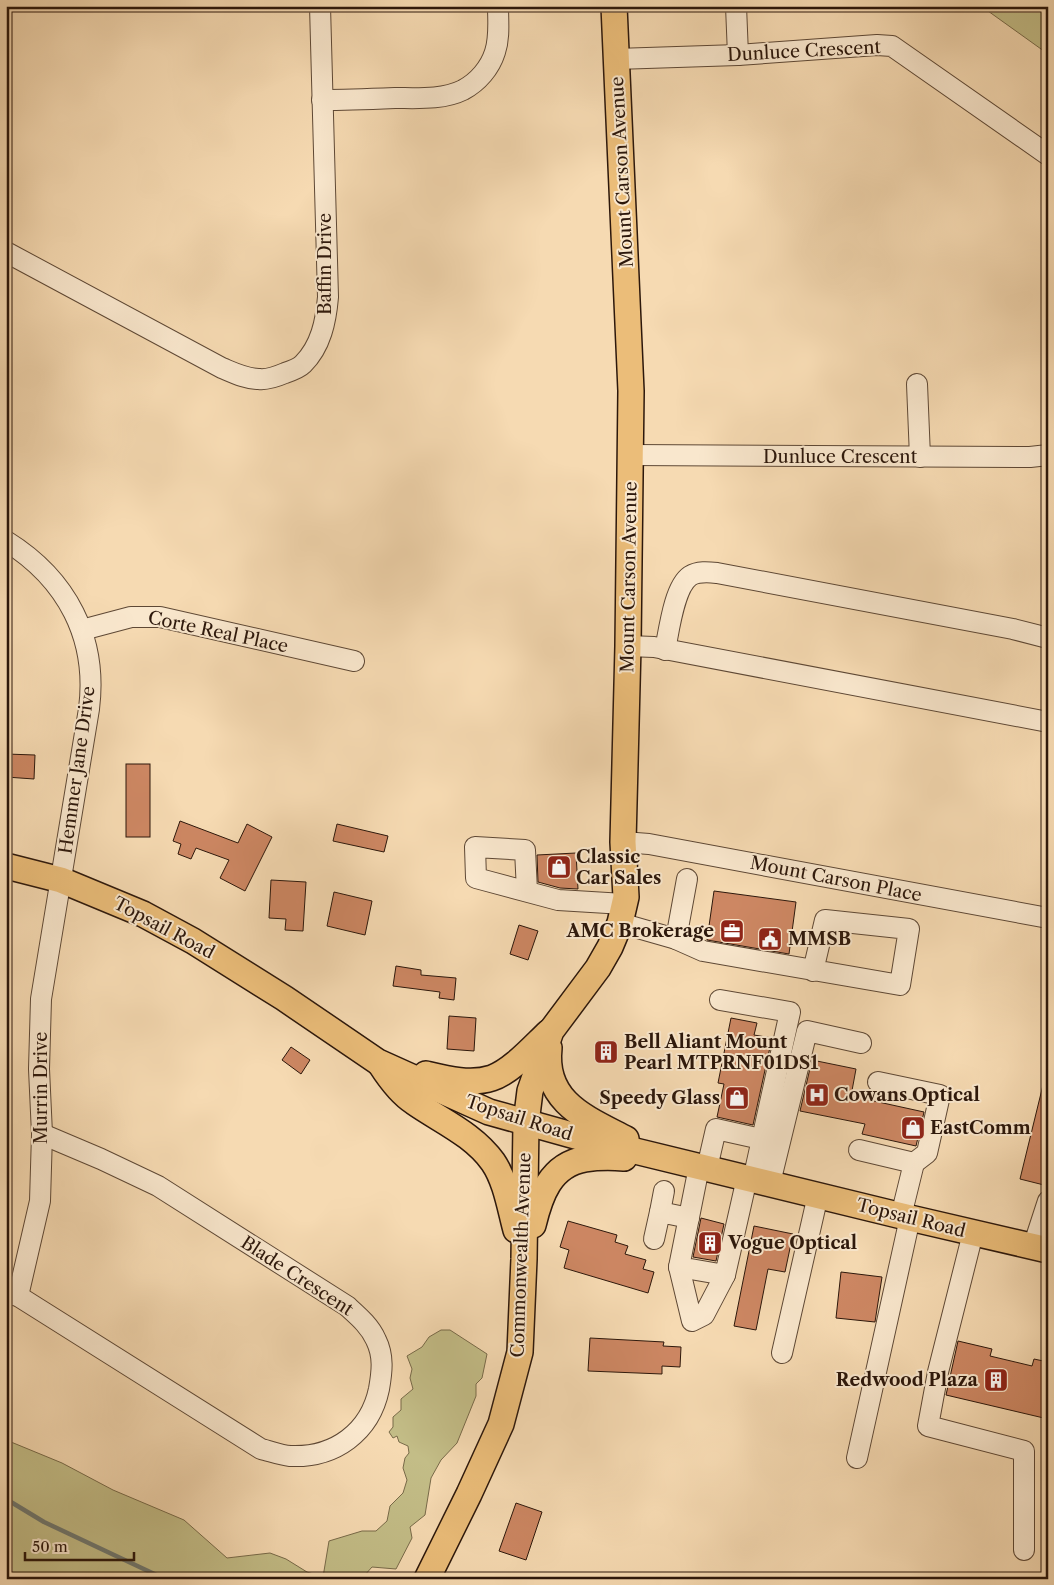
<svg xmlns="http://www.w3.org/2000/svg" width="1054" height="1585" font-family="'Libre Caslon Text',serif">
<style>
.green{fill:#c3bd87;stroke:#786a49}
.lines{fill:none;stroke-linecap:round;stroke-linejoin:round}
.stream{stroke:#707870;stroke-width:4.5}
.building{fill:#cd8763;stroke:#2c170b}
.minor-casing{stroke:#5e4835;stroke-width:22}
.major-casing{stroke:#2c170b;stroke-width:28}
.minor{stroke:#f9e7cd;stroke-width:20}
.major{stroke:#ebbd79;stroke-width:25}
.labels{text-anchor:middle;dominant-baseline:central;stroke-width:4;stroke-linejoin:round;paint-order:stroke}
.street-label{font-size:18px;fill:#2c170b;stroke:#f9e7cd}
.poi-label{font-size:18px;font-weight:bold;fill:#2c170b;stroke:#f9e7cd;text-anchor:start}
</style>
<rect width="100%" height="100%" fill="#f6dab2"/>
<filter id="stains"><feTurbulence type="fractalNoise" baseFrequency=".004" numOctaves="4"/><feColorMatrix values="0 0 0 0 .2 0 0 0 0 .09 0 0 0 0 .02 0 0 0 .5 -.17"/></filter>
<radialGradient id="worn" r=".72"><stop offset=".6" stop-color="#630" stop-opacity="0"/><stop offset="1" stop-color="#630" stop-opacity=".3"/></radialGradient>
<g class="green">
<path d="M981 6H1048V54Z"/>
<path d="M441 1330H450L487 1354 482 1378 476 1384V1396L457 1443 441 1460 431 1478 425 1515 410 1527 412 1538 396 1569 372 1567 364 1576 365 1579H6V1438L11 1442 62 1463 113 1490 184 1520 227 1558 270 1553 286 1559 307 1572 323 1577 329 1541 362 1531H376L387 1521 390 1506 403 1493 407 1480 403 1468 405 1458 409 1453 408 1446 399 1442 397 1436 393 1438 389 1432 393 1427V1417L401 1410V1399L413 1389 410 1378 412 1369 407 1356 422 1347 429 1337Z"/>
</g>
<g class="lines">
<path class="stream" d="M6 1499 44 1522 165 1579"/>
</g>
<g class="building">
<path d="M6 754 35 755 34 779 6 777Z"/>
<rect x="126" y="764" width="24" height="73"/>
<path d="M180 821 238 843 247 824 272 837 245 891 220 878 229 860 196 848 191 859 178 854 181 844 173 841Z"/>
<path d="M337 824 388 836 384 852 333 841Z"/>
<path d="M576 853 578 889 560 888 538 882 537 855Z"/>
<path d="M271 880 306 882 303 931 285 930 286 919 269 918Z"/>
<path d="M714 891 796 902 789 954 707 940Z"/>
<path d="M334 892 372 901 365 935 327 926Z"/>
<path d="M519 925 538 931 528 960 510 954Z"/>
<path d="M396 966 421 970V975L456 978 454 1000 439 998 440 992 393 986Z"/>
<path d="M449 1016 476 1018 474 1051 447 1049Z"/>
<path d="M731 1018 757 1023 754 1035 772 1038 753 1125 717 1117 724 1084 718 1083Z"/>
<path d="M291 1047 310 1060 301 1074 282 1060Z"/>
<path d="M812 1060 856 1069 851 1096 924 1112 916 1146 862 1134 865 1124 800 1111Z"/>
<path d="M1043 1085H1048V1186L1020 1179Z"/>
<path d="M701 1218 724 1224 716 1261 693 1257Z"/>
<path d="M568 1221 617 1235 615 1242 628 1246 625 1254 646 1260 643 1269 654 1272 648 1293 564 1268 569 1250 560 1247Z"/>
<path d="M754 1226 793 1234 785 1272 768 1269 756 1330 734 1326Z"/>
<path d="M841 1272 882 1277 875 1322 836 1318Z"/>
<path d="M590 1338 664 1342 663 1346 681 1347 680 1367 662 1366V1374L588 1371Z"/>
<path d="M958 1341 992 1349 990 1356 1032 1366 1034 1359 1048 1362V1419L946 1395Z"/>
<path d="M516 1503 542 1512 526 1560 499 1551Z"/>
</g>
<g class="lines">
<defs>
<g id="minor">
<path d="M736 6 738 55"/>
<path d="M616 59 738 55 877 45 892 46 1048 155"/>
<path d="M322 100C346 100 371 99 395 98 417 98 443 100 463 90 478 82 490 68 495 52 500 37 498 21 498 6"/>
<path d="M6 252 222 368C234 373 246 379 259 379 267 380 278 376 285 373 291 371 299 368 303 364 321 346 326 321 328 297L320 6"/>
<path d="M917 384 920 457"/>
<path d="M631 455 1030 457 1048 455"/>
<path d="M6 541C67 579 98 638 89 709L41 999 39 1069 42 1134 40 1201 18 1296"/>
<path d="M82 630 131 617H160L354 661"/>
<path d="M628 646 654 647 1048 722"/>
<path d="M665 650C669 631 674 587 690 576 698 571 708 572 717 573L1013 629 1048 638"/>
<path d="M623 842 649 844 1048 918"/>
<path d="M527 891 525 850 475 847 476 878 558 900 624 904"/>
<path d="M620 923 676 939 687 879"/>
<path d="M676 939 703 951 900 985 909 929 825 920 813 971"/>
<path d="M720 1000 790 1012 753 1180"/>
<path d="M878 1082 940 1095 927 1153 914 1163"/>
<path d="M859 1150 914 1163 901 1216"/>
<path d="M699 1167 679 1267 725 1275 747 1178"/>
<path d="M707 1168 716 1129 761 1139"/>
<path d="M770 1183 807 1031 861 1043"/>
<path d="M660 1212 664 1191"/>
<path d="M973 1233 938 1372 928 1426 1024 1451V1550"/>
<path d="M654 1239 660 1212 689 1218"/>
<path d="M1033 1247 1048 1201"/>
<path d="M679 1267 692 1321 704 1315 725 1275"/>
<path d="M6 1293 18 1296 261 1449C270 1451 280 1455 290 1456 335 1458 370 1432 379 1389 382 1372 384 1356 376 1340 370 1326 358 1316 347 1306L158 1186 101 1159 42 1134"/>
<path d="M782 1353 818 1195"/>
<path d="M857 1458 910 1218"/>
</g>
<g id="major">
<path d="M6 866 61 880 143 914 193 941 284 998 378 1062 489 1112 586 1139 910 1218 1048 1250"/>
<path d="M549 1048C543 1102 586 1118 626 1139"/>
<path d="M381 1065C390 1079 400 1093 414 1102 441 1121 473 1134 493 1162 506 1181 510 1208 516 1230"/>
<path d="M426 1074C447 1079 471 1085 492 1078 512 1071 533 1047 549 1032"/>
<path d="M533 1225C540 1196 550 1165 585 1159 598 1157 611 1157 624 1158"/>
<path d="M427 1579 469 1494 501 1424 520 1352 524 1259 526 1123 530 1091 551 1031 598 968 610 947 620 923 626 897 623 842 628 646 631 391 614 6"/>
</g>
</defs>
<use href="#minor" class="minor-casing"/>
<use href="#major" class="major-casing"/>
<use href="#minor" class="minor"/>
<use href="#major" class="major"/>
</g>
<defs>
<symbol id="shop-square" viewBox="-11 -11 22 22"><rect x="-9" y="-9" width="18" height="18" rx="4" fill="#8f2418" stroke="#f9e7cd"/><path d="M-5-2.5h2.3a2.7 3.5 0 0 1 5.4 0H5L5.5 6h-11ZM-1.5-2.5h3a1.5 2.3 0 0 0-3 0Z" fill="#fff"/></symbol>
<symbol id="office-square" viewBox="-11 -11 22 22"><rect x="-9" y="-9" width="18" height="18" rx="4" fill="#8f2418" stroke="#f9e7cd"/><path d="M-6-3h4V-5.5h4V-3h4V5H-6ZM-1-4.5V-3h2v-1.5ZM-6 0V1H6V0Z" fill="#fff"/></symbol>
<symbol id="civic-square" viewBox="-11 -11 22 22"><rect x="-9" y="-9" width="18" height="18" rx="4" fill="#8f2418" stroke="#f9e7cd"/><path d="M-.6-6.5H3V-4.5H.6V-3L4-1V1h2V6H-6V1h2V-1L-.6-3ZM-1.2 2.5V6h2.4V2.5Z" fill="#fff"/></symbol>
<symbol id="building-square" viewBox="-11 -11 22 22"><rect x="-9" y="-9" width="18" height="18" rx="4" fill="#8f2418" stroke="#f9e7cd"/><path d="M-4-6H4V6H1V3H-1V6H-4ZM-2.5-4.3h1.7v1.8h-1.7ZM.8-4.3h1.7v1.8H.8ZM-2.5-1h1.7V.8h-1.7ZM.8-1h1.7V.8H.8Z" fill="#fff"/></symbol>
<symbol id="hospital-square" viewBox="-11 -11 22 22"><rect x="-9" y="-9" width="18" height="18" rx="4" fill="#8f2418" stroke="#f9e7cd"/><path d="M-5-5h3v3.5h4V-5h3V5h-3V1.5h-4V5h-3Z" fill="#fff"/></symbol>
</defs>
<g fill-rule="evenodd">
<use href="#shop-square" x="545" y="853" width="28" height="28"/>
<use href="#office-square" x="718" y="917" width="28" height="28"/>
<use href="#civic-square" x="756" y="925" width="28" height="28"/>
<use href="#building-square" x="592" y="1038" width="28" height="28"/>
<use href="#hospital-square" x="803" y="1081" width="28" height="28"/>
<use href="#shop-square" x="723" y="1084" width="28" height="28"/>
<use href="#shop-square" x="899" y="1114" width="28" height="28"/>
<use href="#building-square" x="696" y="1229" width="28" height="28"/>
<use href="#building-square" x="982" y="1366" width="28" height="28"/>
</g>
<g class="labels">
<g class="street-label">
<text transform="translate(804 51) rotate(-3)">Dunluce Crescent</text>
<text transform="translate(622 172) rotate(-93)">Mount Carson Avenue</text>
<text transform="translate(325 264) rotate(-90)">Baffin Drive</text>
<text x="840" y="457">Dunluce Crescent</text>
<text transform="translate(629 577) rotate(-89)">Mount Carson Avenue</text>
<text transform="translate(218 632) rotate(12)">Corte Real Place</text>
<text transform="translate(77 770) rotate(-82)">Hemmer Jane Drive</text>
<text transform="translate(836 879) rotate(11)">Mount Carson Place</text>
<text transform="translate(164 928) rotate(28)">Topsail Road</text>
<text transform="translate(41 1088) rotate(-90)">Murrin Drive</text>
<text transform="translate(519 1118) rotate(18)">Topsail Road</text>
<text transform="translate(911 1218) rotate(14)">Topsail Road</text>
<text transform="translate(521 1255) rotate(-88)">Commonwealth Avenue</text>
<text transform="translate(297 1276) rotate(33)">Blade Crescent</text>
</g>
<g class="poi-label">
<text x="576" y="857">Classic<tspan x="576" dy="21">Car Sales</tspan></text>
<text x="714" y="931" text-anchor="end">AMC Brokerage</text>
<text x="788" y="939">MMSB</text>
<text x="624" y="1042">Bell Aliant Mount<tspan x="624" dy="21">Pearl MTPRNF01DS1</tspan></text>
<text x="834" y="1095">Cowans Optical</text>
<text x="720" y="1098" text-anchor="end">Speedy Glass</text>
<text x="930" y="1128">EastComm</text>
<text x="728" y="1243">Vogue Optical</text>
<text x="978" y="1380" text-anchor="end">Redwood Plaza</text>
</g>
</g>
<rect width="1054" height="1585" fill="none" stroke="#f6dab2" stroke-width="25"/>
<rect x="8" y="8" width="1039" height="1570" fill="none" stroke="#2c170b" stroke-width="2.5"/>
<rect x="12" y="12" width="1029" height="1560" fill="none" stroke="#2c170b"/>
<path d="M25 1552v8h109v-8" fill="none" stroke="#2c170b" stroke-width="2.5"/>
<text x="32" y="1552" font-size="15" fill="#2c170b" stroke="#f9e7cd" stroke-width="4" paint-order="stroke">50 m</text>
<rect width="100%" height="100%" filter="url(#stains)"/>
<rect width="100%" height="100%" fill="url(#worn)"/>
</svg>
